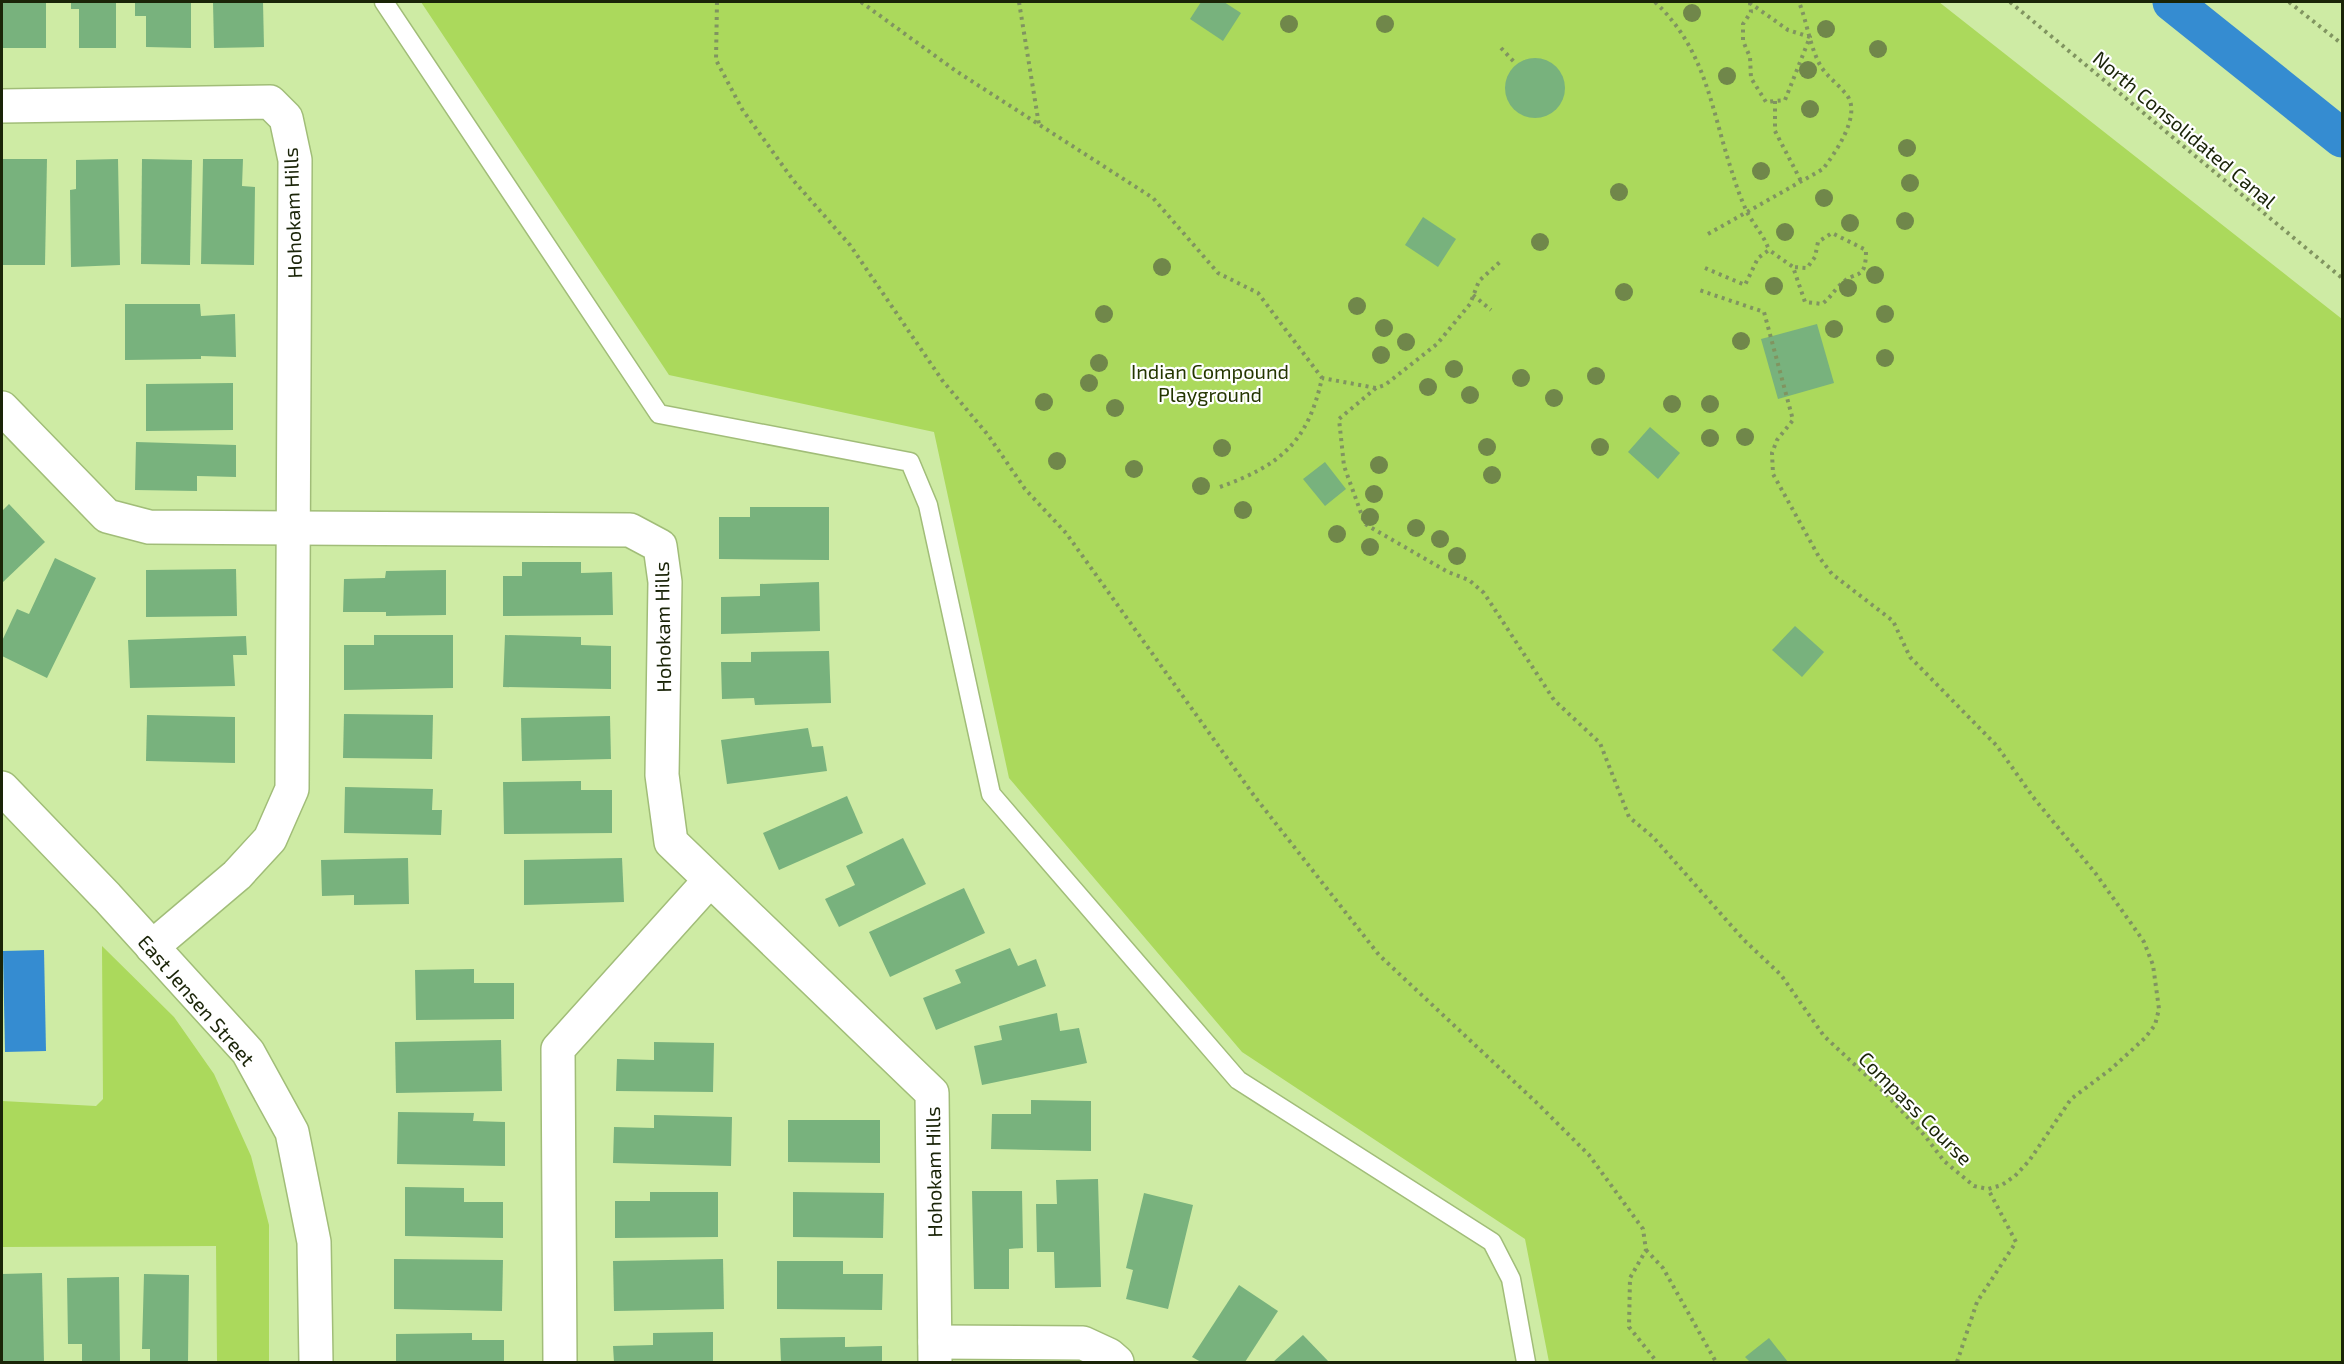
<svg xmlns="http://www.w3.org/2000/svg" width="2344" height="1364" font-family="'Exo 2',sans-serif">
<style>
.green{fill:#abd95c}
.water{fill:#358cd1}
.lines{fill:none;stroke-linecap:round;stroke-linejoin:round}
.canal{stroke:#358cd1;stroke-width:39}
.building{fill:#78b27d}
.service-casing{stroke:#a1bd78;stroke-width:21}
.minor-casing{stroke:#a1bd78;stroke-width:36}
.path{stroke:#809460;stroke-width:4;stroke-dasharray:3 4.5;stroke-linecap:butt}
.service{stroke:#fff;stroke-width:18}
.minor{stroke:#fff;stroke-width:33}
.tree{fill:#70874a}
.labels{text-anchor:middle;dominant-baseline:central;stroke-width:4.5;stroke-linejoin:round;paint-order:stroke}
.street-label{font-size:20px;fill:#1a2408;stroke:#fff}
.park-label{font-size:20px;fill:#243600;stroke:#fff}
</style>
<rect width="100%" height="100%" fill="#ceeba4"/>
<g class="green">
<path d="M421 2H1939L2342 319V1362H1549L1525 1239 1242 1052 1009 778 934 432 669 375Z"/>
<path d="M102 946 174 1017 214 1074 251 1156 269 1225V1362H217L216 1246 2 1247V1101L96 1106 103 1099Z"/>
</g>
<path class="water" d="M44 950 46 1051 5 1052 3 951Z"/>
<g class="lines">
<path class="canal" d="M2172 2 2342 138"/>
</g>
<g class="building">
<rect x="2" y="2" width="44" height="46"/>
<path d="M71 2H116V48H79V9H71Z"/>
<path d="M135 2H191V48L146 47V16H135Z"/>
<path d="M213 2H263L264 47 214 48Z"/>
<path d="M1201 2H1224L1241 13 1223 41 1190 19Z"/>
<circle cx="1535" cy="88" r="30"/>
<path d="M2 159H47L45 265H2Z"/>
<path d="M118 159 120 265 71 267 70 190 76 189V160Z"/>
<path d="M142 159 192 160 190 265 141 264Z"/>
<path d="M203 159H243L242 186 255 187 254 265 201 264Z"/>
<path d="M1423 217 1456 239 1438 267 1405 245Z"/>
<path d="M125 304H200L201 316 235 314 236 357 201 356V359L125 360Z"/>
<path d="M1817 324 1834 383 1778 399 1761 339Z"/>
<path d="M233 383V430L146 431V384Z"/>
<path d="M1650 427 1680 453 1658 479 1628 452Z"/>
<path d="M136 442 236 445V477L197 476V491L135 490Z"/>
<path d="M1325 462 1346 489 1325 506 1303 479Z"/>
<path d="M9 504 45 542 2 583V511Z"/>
<path d="M750 507H829V560L719 559V517H750Z"/>
<path d="M55 558 96 578 47 678 2 656V641L17 609 29 614Z"/>
<path d="M522 562H581V573L612 572 613 615 503 616V576H522Z"/>
<path d="M236 569 237 616 146 617V570Z"/>
<path d="M446 570V615L386 616V612H343L344 579 385 578 386 571Z"/>
<path d="M819 582 820 631 721 634V597L760 596V584Z"/>
<path d="M1795 626 1824 652 1802 677 1772 650Z"/>
<path d="M374 635H453V688L344 690V645H374Z"/>
<path d="M505 635 581 637V645L611 646V689L503 687Z"/>
<path d="M246 636 247 655H233L235 686 130 688 128 640Z"/>
<path d="M829 651 831 703 755 705 754 698 722 699 721 662H751V652Z"/>
<path d="M344 714 433 715 432 759 343 758Z"/>
<path d="M147 715 235 717V763L146 761Z"/>
<path d="M610 716 611 759 522 761 521 718Z"/>
<path d="M808 728 812 747 823 746 827 771 727 784 721 740Z"/>
<path d="M581 781V790H612V833L504 834 503 782Z"/>
<path d="M345 787 433 789 432 810H442L441 835 344 833Z"/>
<path d="M847 796 863 833 779 870 763 833Z"/>
<path d="M903 838 926 884 839 927 825 899 855 885 846 866Z"/>
<path d="M408 858 409 904 354 905V895L322 896 321 860Z"/>
<path d="M622 858 624 902 524 905V860Z"/>
<path d="M964 888 985 933 890 977 869 932Z"/>
<path d="M1010 948 1018 966 1036 959 1046 986 936 1030 923 998 961 983 955 970Z"/>
<path d="M474 969V983H514V1019L416 1020 415 970Z"/>
<path d="M1057 1013 1060 1031 1079 1028 1087 1063 982 1085 974 1046 1002 1040 999 1026Z"/>
<path d="M501 1040 502 1091 396 1093 395 1042Z"/>
<path d="M654 1042 714 1043 713 1092 616 1091 617 1059 654 1060Z"/>
<path d="M1031 1100 1091 1101V1151L991 1149 992 1114H1031Z"/>
<path d="M398 1112 474 1113 473 1121 505 1122V1166L397 1164Z"/>
<path d="M654 1115 732 1117 731 1166 613 1163 614 1127 654 1128Z"/>
<path d="M788 1120H880V1163L788 1162Z"/>
<path d="M1098 1179 1101 1287 1055 1288 1054 1252H1037L1036 1204H1057L1056 1180Z"/>
<path d="M405 1187 464 1188V1202H503V1238L405 1236Z"/>
<path d="M972 1191H1022L1023 1248 1009 1249V1289H974Z"/>
<path d="M650 1192H718V1237L615 1238V1201H650Z"/>
<path d="M793 1192 884 1193 883 1238 793 1237Z"/>
<path d="M1144 1193 1193 1205 1168 1309 1126 1299 1133 1270 1126 1268Z"/>
<path d="M394 1259 503 1260 502 1311 394 1309Z"/>
<path d="M723 1259 724 1309 614 1311 613 1261Z"/>
<path d="M777 1261H843V1274H883L882 1310 777 1309Z"/>
<path d="M42 1273 44 1362H2V1274Z"/>
<path d="M144 1274 189 1275 188 1362H150V1349H142Z"/>
<path d="M119 1277 120 1362H82V1344H68L67 1278Z"/>
<path d="M1239 1285 1278 1311 1245 1362H1201L1192 1357Z"/>
<path d="M713 1332V1362H614L613 1346 653 1345V1333Z"/>
<path d="M472 1333V1340H504V1362H396V1334Z"/>
<path d="M1303 1335 1329 1362H1273Z"/>
<path d="M845 1337V1347L882 1346V1362H781L780 1338Z"/>
<path d="M1769 1338 1788 1362H1750L1745 1357Z"/>
</g>
<g class="lines">
<defs>
<path id="service" d="M384 2 659 414 910 462 928 505 991 794 1238 1080 1492 1242 1511 1279 1526 1362"/>
<g id="minor">
<path d="M2 106 270 102 286 118 295 160 292 789 270 839 237 875 152 947"/>
<path d="M2 408 107 516 149 527 630 530 660 546 665 582 662 775 671 842 932 1093 935 1362"/>
<path d="M2 788 107 897 248 1052 292 1132 314 1242 316 1362"/>
<path d="M935 1342 1083 1343 1109 1355 1117 1362"/>
<path d="M560 1362 558 1049 710 880"/>
</g>
</defs>
<use href="#service" class="service-casing"/>
<use href="#minor" class="minor-casing"/>
<g class="path">
<path d="M717 2 716 60 742 109 793 180 850 245 942 380 988 435 1025 489 1066 533 1255 797 1379 955 1538 1104 1589 1155 1643 1229 1646 1250 1630 1278 1629 1327 1657 1362"/>
<path d="M861 2 956 71 1153 198 1218 273 1258 293 1322 378"/>
<path d="M1019 2 1039 125"/>
<path d="M1655 2C1707 51 1711 110 1733 175 1737 188 1742 202 1748 214 1755 226 1764 236 1769 250"/>
<path d="M1750 2V3L1751 12 1743 24V41L1750 57 1751 78 1766 102 1785 100 1810 37 1788 30 1750 3"/>
<path d="M2010 2 2342 278"/>
<path d="M2289 2 2342 44"/>
<path d="M1501 48 1515 63"/>
<path d="M1775 101V131L1801 181"/>
<path d="M1708 234 1823 169C1835 153 1863 114 1846 94 1837 83 1825 75 1819 63 1809 43 1807 22 1799 2"/>
<path d="M1705 268 1745 285 1758 258 1769 250 1793 267 1805 302 1822 304C1830 298 1833 292 1839 286 1855 268 1866 284 1866 250L1832 233 1818 242 1815 257 1807 268 1793 267"/>
<path d="M1473 295 1491 310"/>
<path d="M1376 388 1339 419 1344 466 1365 524 1448 572 1469 580 1484 593 1554 700 1600 743 1629 817 1653 837 1744 940 1781 975 1824 1036 1885 1093 1925 1136 1944 1161 1974 1186 1988 1189 2002 1185 2015 1176 2029 1161 2071 1099 2111 1069 2145 1038 2155 1025 2159 1009 2153 965 2144 942 2133 926 2096 874 2033 797 1997 746 1910 657 1893 621 1832 574 1819 557 1773 474 1772 453 1777 440 1793 420 1764 312 1699 290"/>
<path d="M1220 487C1281 465 1308 442 1322 378L1376 388 1385 385 1437 344 1470 304 1479 281 1502 260"/>
<path d="M1646 1250 1663 1268 1716 1362"/>
<path d="M1957 1362 1977 1302 2016 1242 1988 1189"/>
</g>
<use href="#service" class="service"/>
<use href="#minor" class="minor"/>
</g>
<g class="tree">
<circle cx="1692" cy="13" r="9"/>
<circle cx="1289" cy="24" r="9"/>
<circle cx="1385" cy="24" r="9"/>
<circle cx="1826" cy="29" r="9"/>
<circle cx="1878" cy="49" r="9"/>
<circle cx="1808" cy="70" r="9"/>
<circle cx="1727" cy="76" r="9"/>
<circle cx="1810" cy="109" r="9"/>
<circle cx="1907" cy="148" r="9"/>
<circle cx="1761" cy="171" r="9"/>
<circle cx="1910" cy="183" r="9"/>
<circle cx="1619" cy="192" r="9"/>
<circle cx="1824" cy="198" r="9"/>
<circle cx="1905" cy="221" r="9"/>
<circle cx="1850" cy="223" r="9"/>
<circle cx="1785" cy="232" r="9"/>
<circle cx="1540" cy="242" r="9"/>
<circle cx="1162" cy="267" r="9"/>
<circle cx="1875" cy="275" r="9"/>
<circle cx="1774" cy="286" r="9"/>
<circle cx="1848" cy="288" r="9"/>
<circle cx="1624" cy="292" r="9"/>
<circle cx="1357" cy="306" r="9"/>
<circle cx="1104" cy="314" r="9"/>
<circle cx="1885" cy="314" r="9"/>
<circle cx="1384" cy="328" r="9"/>
<circle cx="1834" cy="329" r="9"/>
<circle cx="1741" cy="341" r="9"/>
<circle cx="1406" cy="342" r="9"/>
<circle cx="1381" cy="355" r="9"/>
<circle cx="1885" cy="358" r="9"/>
<circle cx="1099" cy="363" r="9"/>
<circle cx="1454" cy="369" r="9"/>
<circle cx="1596" cy="376" r="9"/>
<circle cx="1521" cy="378" r="9"/>
<circle cx="1089" cy="383" r="9"/>
<circle cx="1428" cy="387" r="9"/>
<circle cx="1470" cy="395" r="9"/>
<circle cx="1554" cy="398" r="9"/>
<circle cx="1044" cy="402" r="9"/>
<circle cx="1672" cy="404" r="9"/>
<circle cx="1710" cy="404" r="9"/>
<circle cx="1115" cy="408" r="9"/>
<circle cx="1745" cy="437" r="9"/>
<circle cx="1710" cy="438" r="9"/>
<circle cx="1487" cy="447" r="9"/>
<circle cx="1600" cy="447" r="9"/>
<circle cx="1222" cy="448" r="9"/>
<circle cx="1057" cy="461" r="9"/>
<circle cx="1379" cy="465" r="9"/>
<circle cx="1134" cy="469" r="9"/>
<circle cx="1492" cy="475" r="9"/>
<circle cx="1201" cy="486" r="9"/>
<circle cx="1374" cy="494" r="9"/>
<circle cx="1243" cy="510" r="9"/>
<circle cx="1370" cy="517" r="9"/>
<circle cx="1416" cy="528" r="9"/>
<circle cx="1337" cy="534" r="9"/>
<circle cx="1440" cy="539" r="9"/>
<circle cx="1370" cy="547" r="9"/>
<circle cx="1457" cy="556" r="9"/>
</g>
<g class="labels">
<g class="street-label">
<text transform="translate(2185 129) rotate(40)">North Consolidated Canal</text>
<text transform="translate(292 213) rotate(-92)">Hohokam Hills</text>
<text transform="translate(662 627) rotate(-91)">Hohokam Hills</text>
<text transform="translate(197 1000) rotate(49)">East Jensen Street</text>
<text transform="translate(1916 1108) rotate(45)">Compass Course</text>
<text transform="translate(933 1172) rotate(-91)">Hohokam Hills</text>
</g>
<g class="park-label">
<text x="1210" y="371">Indian Compound<tspan x="1210" dy="23">Playground</tspan></text>
</g>
</g>
<rect width="2344" height="1364" fill="none" stroke="#1a2408" stroke-width="6"/>
</svg>
